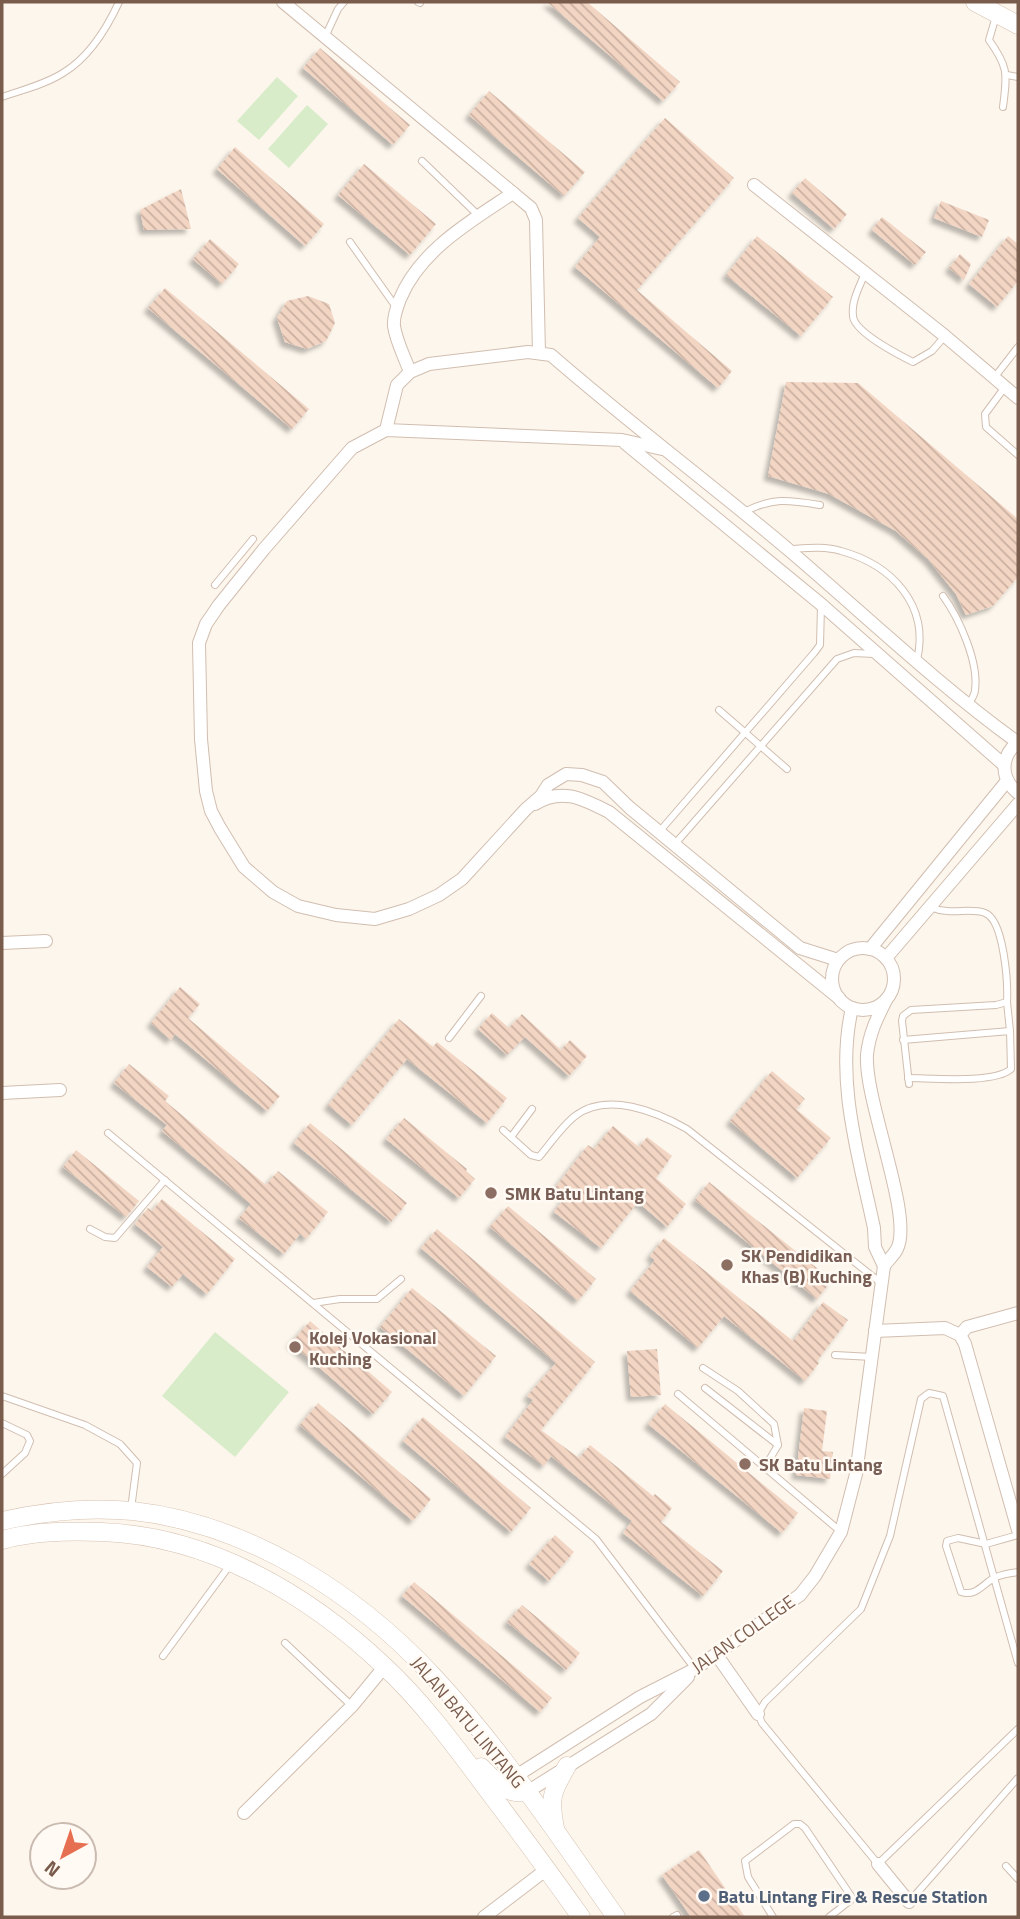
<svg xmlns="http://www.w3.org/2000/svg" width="1020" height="1919" font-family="'Titillium Web',sans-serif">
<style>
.pitch{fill:#d8ecc9}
.building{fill:url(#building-back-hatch);filter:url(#shadow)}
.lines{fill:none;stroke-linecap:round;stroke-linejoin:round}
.service-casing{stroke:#d1beb0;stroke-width:8}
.minor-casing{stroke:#d1beb0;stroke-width:14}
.secondary-casing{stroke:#d6c0b0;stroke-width:19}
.service{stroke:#fff;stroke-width:6}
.minor{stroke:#fff;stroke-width:12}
.secondary{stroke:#fff;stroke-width:18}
.education-dot{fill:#8d6e63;stroke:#fffaf3;stroke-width:2.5}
.service-dot{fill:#5c6f8a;stroke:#fffaf3;stroke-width:2.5}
.labels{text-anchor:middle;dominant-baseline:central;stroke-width:5;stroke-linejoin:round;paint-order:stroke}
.education-label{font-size:18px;font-weight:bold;fill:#785e54;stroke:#fffaf3;text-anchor:start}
.street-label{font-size:18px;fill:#7a5c4d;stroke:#fffaf3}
.service-label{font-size:18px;font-weight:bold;fill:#4e5e75;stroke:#fffaf3;text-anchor:start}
</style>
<defs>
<pattern id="building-back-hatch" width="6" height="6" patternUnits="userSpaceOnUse" patternTransform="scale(1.75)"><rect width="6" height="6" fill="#f3d5c3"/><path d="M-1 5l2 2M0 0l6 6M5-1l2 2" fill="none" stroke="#cab0a1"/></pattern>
<filter id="shadow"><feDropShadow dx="-4.5" dy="4.5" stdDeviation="2" flood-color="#0004"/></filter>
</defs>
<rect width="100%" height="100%" fill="#fdf6ec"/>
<g class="pitch">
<path d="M277 77 298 96 259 140 237 121Z"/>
<path d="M307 105 328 124 289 168 268 149Z"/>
<path d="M215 1332 289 1392 235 1457 162 1396Z"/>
</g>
<g class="building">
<path d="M547 2H587L680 82 663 101Z"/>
<path d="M320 48 410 125 393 145 303 68Z"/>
<path d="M489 91 585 172 564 196 469 115Z"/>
<path d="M665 118 734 178 637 290 732 371 718 388 575 267 600 237 578 218Z"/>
<path d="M235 147 324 224 305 246 217 169Z"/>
<path d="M364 164 436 224 410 255 338 195Z"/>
<path d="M805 178 847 214 834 229 792 193Z"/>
<path d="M181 189 191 229 144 230 140 210Z"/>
<path d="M941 201 989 220 982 237 934 218Z"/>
<path d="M882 217 926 252 915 265 872 230Z"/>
<path d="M757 236 833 297 801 336 726 275Z"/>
<path d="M1008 236 1018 244V281L997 307 969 284Z"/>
<path d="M210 239 239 264 222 284 193 259Z"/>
<path d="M960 254 971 264 964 280 949 268Z"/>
<path d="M165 288 309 409 292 429 148 308Z"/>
<path d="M308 296 329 304 335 323 326 341 307 349 285 342 277 318 287 301Z"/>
<path d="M786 382 858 383 1018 519V577L993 606 966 615 956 594 928 559 896 531 829 494 768 476Z"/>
<path d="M180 987 200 1004 188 1018 280 1096 267 1111 175 1034 171 1040 151 1023Z"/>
<path d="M492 1013 509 1028 522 1014 561 1050 570 1040 587 1056 569 1076 525 1037 507 1055 478 1029Z"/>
<path d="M399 1019 433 1047 437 1042 507 1098 487 1123 407 1059 352 1125 328 1105Z"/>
<path d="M129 1064 169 1096 165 1101 266 1185 278 1171 328 1212 306 1239 300 1234 284 1254 239 1218 251 1204 162 1131 167 1125 114 1083Z"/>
<path d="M772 1071 805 1099 796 1109 831 1138 797 1178 730 1121Z"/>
<path d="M404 1118 467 1169 466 1171 475 1179 459 1198 386 1139Z"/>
<path d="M310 1123 407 1203 391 1222 294 1143Z"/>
<path d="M613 1126 639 1147 647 1137 672 1156 656 1178 686 1204 667 1227 638 1202 601 1248 554 1212 565 1197 554 1189 588 1145 594 1149Z"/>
<path d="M76 1150 139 1201 126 1217 63 1167Z"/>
<path d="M709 1182 832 1280 817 1299 695 1200Z"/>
<path d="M162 1199 235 1259 207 1294 183 1274 172 1287 147 1267 163 1247 135 1224 148 1208 152 1211Z"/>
<path d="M508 1206 596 1279 578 1301 490 1227Z"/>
<path d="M437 1229 595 1362 541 1430 579 1458 590 1445 653 1496 655 1494 672 1508 661 1522 723 1571 703 1596 623 1533 632 1521 551 1456 544 1466 505 1437 533 1400 527 1396 556 1363 421 1248Z"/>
<path d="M664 1238 793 1341 823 1302 848 1320 817 1361 819 1363 805 1381 724 1316 698 1348 630 1291 655 1260 650 1256Z"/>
<path d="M412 1288 496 1356 464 1396 380 1327Z"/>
<path d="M310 1321 392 1392 373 1414 291 1343Z"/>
<path d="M657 1349 661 1395 631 1397 627 1351Z"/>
<path d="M318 1403 431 1499 413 1521 300 1425Z"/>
<path d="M665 1404 798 1513 782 1533 648 1424Z"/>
<path d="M804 1408 827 1411 822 1451 833 1452 830 1479 796 1475Z"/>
<path d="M423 1417 531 1508 511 1532 403 1441Z"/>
<path d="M555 1535 574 1552 549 1581 529 1564Z"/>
<path d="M414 1582 552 1698 540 1712 402 1596Z"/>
<path d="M522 1605 580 1653 566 1670 507 1622Z"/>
<path d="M699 1850 745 1917H691L662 1875Z"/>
</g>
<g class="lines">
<defs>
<g id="service">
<path d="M418 2 420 3"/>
<path d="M996 16 989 40C1009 68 1007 74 1003 107"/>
<path d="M325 37 338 9 344 2"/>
<path d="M1007 75 1018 77"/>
<path d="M2 97C22 90 44 85 63 73 88 58 107 28 119 2"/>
<path d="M422 161 479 216"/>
<path d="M350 242 396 307"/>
<path d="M865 273C860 286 851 301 853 316 854 332 899 355 913 362L932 351 945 336"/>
<path d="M994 378 1018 347"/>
<path d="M1005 387 985 414 986 427 1018 455"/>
<path d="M744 512C773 497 789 500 820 505"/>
<path d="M791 549C807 548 825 546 841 551 892 565 930 605 917 660"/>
<path d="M215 585 253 539"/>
<path d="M943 596C959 618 979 662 975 690 975 695 971 700 968 705"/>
<path d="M719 710 787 769"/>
<path d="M659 832 814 653 820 645 821 606"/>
<path d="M674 845 837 659 854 653 874 654"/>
<path d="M1007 1002 1010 1031"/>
<path d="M449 1038 481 996"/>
<path d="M903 1040 1010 1031 1011 1069C994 1084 931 1078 908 1078"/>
<path d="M909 1084 902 1021 903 1016 911 1010 996 1005 1007 1002C1008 983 1004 920 985 913 968 907 952 916 930 907"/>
<path d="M503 1130 531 1155 539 1157C550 1144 562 1126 575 1116 607 1091 657 1112 687 1129L881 1283"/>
<path d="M108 1133 596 1539 695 1669"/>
<path d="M511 1137 532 1109"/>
<path d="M90 1229 105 1237 115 1238 165 1180"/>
<path d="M313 1303 340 1299H377L401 1279"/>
<path d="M835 1355 872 1357"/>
<path d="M703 1368 738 1391 774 1424 778 1445 765 1467"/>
<path d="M705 1388 778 1445"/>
<path d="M678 1394 840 1531"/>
<path d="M2 1396 85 1425 120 1444 137 1463 131 1509"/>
<path d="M2 1423 27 1435 30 1441 25 1453 2 1474"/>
<path d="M1018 1535 986 1544 958 1538 947 1541 946 1546 961 1592C977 1597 983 1583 996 1577 1003 1574 1011 1573 1018 1572"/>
<path d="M285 1643 352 1706"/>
<path d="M163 1656 230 1565"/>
<path d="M1018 1663 943 1396 929 1393 921 1399 890 1536 861 1609 765 1702 758 1714 762 1723 878 1864 1018 1729"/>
<path d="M1006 1866 1018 1879"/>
<path d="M909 1902 1018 1778"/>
<path d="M673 1917 677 1915"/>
<path d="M773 1917 748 1877 745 1861 794 1824H800L805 1828 851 1896V1900L829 1917"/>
</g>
<g id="minor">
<path d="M283 2 531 208 536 220 539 353"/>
<path d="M754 185 945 336 1018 398"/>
<path d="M410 372C405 358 396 341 394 326 393 317 397 307 400 299 420 250 471 221 513 193"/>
<path d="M386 430 397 385 410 372 429 364 528 352 551 355C629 423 711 484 790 551 865 615 937 684 1017 742"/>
<path d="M625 443 822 605 1004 765"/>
<path d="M662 449 622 440 386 430 352 448 264 549 219 605 206 624 199 643 201 739 206 791 211 811 220 828 244 867 273 892 298 906 336 915 375 919 409 909 439 895 462 879 526 809 541 796 548 785 566 774 582 775 603 782 630 808 800 948 838 960"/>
<path d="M1018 742C1000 757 1000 778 1018 793"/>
<path d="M535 804C562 787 583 799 609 812L839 998"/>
<path d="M2 943 46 941"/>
<circle cx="863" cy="979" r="31"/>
<path d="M870 949 1007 781"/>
<path d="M886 958 1018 804"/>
<path d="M852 1008C835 1081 859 1157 874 1228L875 1247 884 1266"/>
<path d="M2 1093 60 1090"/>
<path d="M884 1266C888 1260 894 1255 897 1249 914 1217 864 1100 867 1055 869 1034 877 1018 886 1000"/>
<path d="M875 1331 945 1328 960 1335"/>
<path d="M960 1335 965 1344 1018 1530"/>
<path d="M960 1335 967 1327 1018 1313"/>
<path d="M716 1654 758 1714"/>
<path d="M516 1776 640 1697 695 1669 800 1595 815 1576 841 1532 856 1474 884 1266"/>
<path d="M527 1792 651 1714 688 1677"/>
<path d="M244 1813 352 1706 385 1666"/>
<path d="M878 1864 909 1902"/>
<path d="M484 1917 547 1869"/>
</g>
<g id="secondary">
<path d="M975 2 1018 25"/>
<path d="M2 1521C45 1511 89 1507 133 1511 249 1524 356 1593 434 1677 502 1750 558 1835 616 1917"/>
<path d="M2 1540C34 1531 69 1531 102 1532 209 1536 308 1594 384 1666 424 1703 457 1749 490 1793 521 1834 551 1875 581 1917"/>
<path d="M481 1767C494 1780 506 1796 527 1792"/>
<path d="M555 1828C549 1797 552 1792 567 1766"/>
</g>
</defs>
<use href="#service" class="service-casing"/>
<use href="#minor" class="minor-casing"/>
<use href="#secondary" class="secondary-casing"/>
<use href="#service" class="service"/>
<use href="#minor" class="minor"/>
<use href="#secondary" class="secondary"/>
</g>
<g class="education-dot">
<circle cx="491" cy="1193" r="7"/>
<circle cx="727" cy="1265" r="7"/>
<circle cx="295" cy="1347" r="7"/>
<circle cx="745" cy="1464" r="7"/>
</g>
<circle class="service-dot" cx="704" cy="1896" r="7"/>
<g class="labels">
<g class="education-label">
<text x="505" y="1193">SMK Batu Lintang</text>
<text x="741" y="1255">SK Pendidikan<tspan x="741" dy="21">Khas (B) Kuching</tspan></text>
<text x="309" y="1337">Kolej Vokasional<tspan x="309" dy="21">Kuching</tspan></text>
<text x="759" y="1464">SK Batu Lintang</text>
</g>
<g class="street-label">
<text transform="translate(743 1634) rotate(-35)">JALAN COLLEGE</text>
<text transform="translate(468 1722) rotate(50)">JALAN BATU LINTANG</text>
</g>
<g class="service-label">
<text x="718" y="1896">Batu Lintang Fire &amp; Rescue Station</text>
</g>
</g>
<rect width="1020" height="1919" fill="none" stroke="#7a5c4d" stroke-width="7"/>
<g transform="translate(63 1856) rotate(220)"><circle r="33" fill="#fffaf3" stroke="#cabbb1" stroke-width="2"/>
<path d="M0-5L12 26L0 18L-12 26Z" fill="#e76f51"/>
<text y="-10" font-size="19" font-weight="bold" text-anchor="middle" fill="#7a5c4d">N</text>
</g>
</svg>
